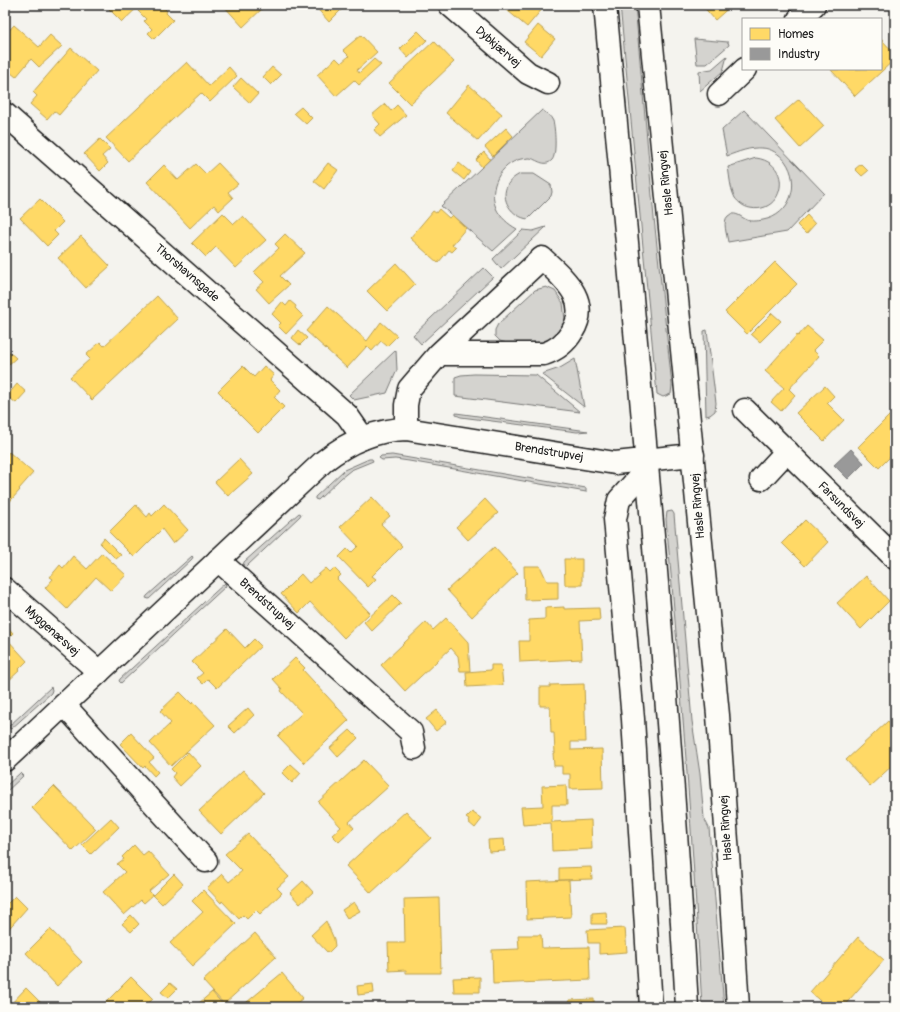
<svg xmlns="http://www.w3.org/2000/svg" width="900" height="1012" font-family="Pangolin,sans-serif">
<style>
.green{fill:#d4d3cf;stroke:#787876}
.homes{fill:#ffd966;stroke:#bba050}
.industry{fill:#999;stroke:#747474}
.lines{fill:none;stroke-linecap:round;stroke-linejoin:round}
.minor-casing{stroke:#1c1c1c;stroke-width:25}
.major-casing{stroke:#1c1c1c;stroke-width:25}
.minor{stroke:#fdfcf7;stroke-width:22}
.major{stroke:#fdfcf7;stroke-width:22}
.labels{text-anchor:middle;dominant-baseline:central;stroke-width:4;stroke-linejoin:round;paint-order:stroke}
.street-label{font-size:12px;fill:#1c1c1c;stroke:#fdfcf7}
</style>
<rect width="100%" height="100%" fill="#f4f3ee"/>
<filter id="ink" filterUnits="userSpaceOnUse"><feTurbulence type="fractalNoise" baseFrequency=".025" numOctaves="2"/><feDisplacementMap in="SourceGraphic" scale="8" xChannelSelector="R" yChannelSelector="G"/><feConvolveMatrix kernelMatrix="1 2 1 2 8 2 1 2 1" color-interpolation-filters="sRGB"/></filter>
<g filter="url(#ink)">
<g class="green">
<path d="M620 5H635L654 218 672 385 671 394 663 397 657 394Z"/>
<path d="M694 39 728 42 729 45 707 64H697Z"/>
<path d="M727 56 723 71 700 91 699 71 712 69Z"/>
<path d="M542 110C546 113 551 116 553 121 555 127 557 155 552 160 545 168 536 159 530 158 527 158 523 159 521 159 500 164 488 188 496 208 500 217 508 224 517 229L493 251 441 206Z"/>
<path d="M744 110 824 193 787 232 728 242C727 235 722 221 728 216 734 211 740 216 745 219 749 222 758 221 763 220 791 215 801 183 785 161 780 154 770 148 762 148 750 147 738 152 727 156L722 130Z"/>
<path d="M756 158C794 163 784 215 750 208 744 207 739 203 735 198 730 188 730 178 728 167Z"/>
<path d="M520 174H534L551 185 552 192 551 196 528 219C512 217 499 199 508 184 511 179 516 176 520 174Z"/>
<path d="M546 227 501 269 493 259 523 230 533 231Z"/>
<path d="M484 268 493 277 421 344 413 335Z"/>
<path d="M546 287 555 291 563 303 565 320 556 335 546 342 511 344 500 341 495 336V330L498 324 535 290Z"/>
<path d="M707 330 716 403 715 411 710 415 706 416 704 331Z"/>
<path d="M396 350 397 370 387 393 354 400 349 395Z"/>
<path d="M575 359 584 407 542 374 560 368Z"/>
<path d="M474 374 536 375 580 412 455 396V377L461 375Z"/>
<path d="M456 413 588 431 577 432 461 417 456 415Z"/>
<path d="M392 455 586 488V492L409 461 395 459 382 460 379 458 381 456Z"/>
<path d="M369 459H372L373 461 351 470 341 478 318 500 315 499V497L344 470Z"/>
<path d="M672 511 674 514 692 721 700 774 704 818 709 828 724 1007H702C693 844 681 681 666 519L667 512Z"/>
<path d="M299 513 301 514 300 516 247 566 245 568 243 566 244 562Z"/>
<path d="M192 556 193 557 192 559 149 599 146 598 147 596Z"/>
<path d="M225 583 226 586 121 683 119 681 120 679Z"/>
<path d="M51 687 52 690 51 693 11 729 8 727Z"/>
<path d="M20 773 23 776 5 793V787Z"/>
</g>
<g class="homes">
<path d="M107 5H140L122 22 106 6Z"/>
<path d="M143 5H161L167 11 166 13 173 20 154 39 148 33 152 29 144 21 146 19 138 11Z"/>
<path d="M223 5H266L243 27Z"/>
<path d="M314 5H346L329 22Z"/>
<path d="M501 5H540L543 8 527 27Z"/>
<path d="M702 5H732L715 20Z"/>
<path d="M14 25 39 47 50 35 62 46 39 67 31 59 16 77 5 68V35Z"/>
<path d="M538 25 555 39 541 56 524 42Z"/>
<path d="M418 31 427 40 408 58 400 49Z"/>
<path d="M361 35 377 52 357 70 359 73 374 59 381 65 359 85 354 80 336 96 317 75 336 58 341 63 349 56 343 50Z"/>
<path d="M881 39 895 54V59L855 96 831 70 881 69Z"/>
<path d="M434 41 454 62 410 104 389 83Z"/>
<path d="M71 48 97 71 59 115 54 111 47 119 30 104 37 96 33 92Z"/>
<path d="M187 62 209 86 229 67 237 76 210 102 201 93 128 161 106 138Z"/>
<path d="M272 67 281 75 271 85 263 77Z"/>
<path d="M241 78 258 94 250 103 233 87Z"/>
<path d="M469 85 502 114 478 141 446 113Z"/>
<path d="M799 99 824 126 800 148 775 120Z"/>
<path d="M385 104 391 111 397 105 406 115 380 137 374 130 380 124 372 115Z"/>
<path d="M301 107 312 118 306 124 294 113Z"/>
<path d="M506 128 513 136 493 156 485 147Z"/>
<path d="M100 139 110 149 102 156 108 163 100 171 84 154Z"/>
<path d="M484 152 490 159 482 167 476 160Z"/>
<path d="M218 163 238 184 228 192 233 198 219 211 214 205 190 228 147 182 164 165 178 180 196 164 206 174Z"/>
<path d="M328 163 338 170 324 189 314 181Z"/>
<path d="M459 163 470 172 464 180 453 171Z"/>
<path d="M861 164 868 171 862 176 855 169Z"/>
<path d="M40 199 63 222 54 231 58 235 47 246 20 218Z"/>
<path d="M439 209 449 218 452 215 466 228 452 245 456 248 452 252 449 250 438 263 410 238 433 211 436 213Z"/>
<path d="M223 213 234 224 243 216 266 240 236 268 216 247 206 257 192 243Z"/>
<path d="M807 215 815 224 806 234 797 225Z"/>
<path d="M285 234 305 253 280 276 289 285 269 303 256 289 264 282 254 272 279 248 275 244Z"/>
<path d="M81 236 110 266 86 288 58 258Z"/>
<path d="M775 262 797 284 747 334 725 312Z"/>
<path d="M396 263 415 284 387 311 367 291Z"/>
<path d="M157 296 178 319 92 400 70 377 90 359 86 355 100 342 104 346Z"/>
<path d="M290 301 296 306 295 308 303 316 286 334 278 326 281 323 272 314 282 302 286 306Z"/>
<path d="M328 306 367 341 381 322 397 336 387 346 381 341 372 351 367 346 347 368 306 331Z"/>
<path d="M772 313 781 321 760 342 751 334Z"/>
<path d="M807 326 823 340 813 350 819 356 789 389 795 395 781 411 771 402 784 388 765 371 797 335 798 336Z"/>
<path d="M298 330 307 338 300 345 292 338Z"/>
<path d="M7 350 16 358 7 366 5 364V351Z"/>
<path d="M243 366 254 377 264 366 274 375 270 380 280 390 274 397 284 407 258 433 222 397 223 396 218 391Z"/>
<path d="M17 384 26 392 16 403 7 396Z"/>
<path d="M825 386 834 396 827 403 844 420 824 441 796 413Z"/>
<path d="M895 410V452L879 468 858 447Z"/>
<path d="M9 452 33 473 19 489 20 490 5 507V457Z"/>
<path d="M239 459 253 474 228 496 215 482Z"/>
<path d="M372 497 390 516 381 524 402 546 372 576 376 579 368 587 339 557 347 549 351 553 358 546 340 527Z"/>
<path d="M485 499 498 513 468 540 456 527Z"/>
<path d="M164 504 188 530 173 544 162 529 134 557 109 532 136 505 147 517 150 513 152 516Z"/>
<path d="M805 520 828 542 805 566 782 543Z"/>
<path d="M104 538 121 555 116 559 100 543Z"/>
<path d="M494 547 518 573 472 617 447 590Z"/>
<path d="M102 553 126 575 111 591 96 577 67 609 45 588 53 579 50 577 60 565 63 568 73 556 87 569Z"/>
<path d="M564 559H582V585H565Z"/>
<path d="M524 566H540L547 581H558V599L525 600Z"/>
<path d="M326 568 330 572 334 568 341 575 337 579 370 613 344 638 310 602 299 613 281 594 301 574 309 583Z"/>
<path d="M866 576 889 601 861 629 837 603Z"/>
<path d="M393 595 401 603 372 631 364 622Z"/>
<path d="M564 607V609L599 608 600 620 580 621 582 659 520 662 519 641H529V620L545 619V608Z"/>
<path d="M446 618 468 642 470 671H460L458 656 451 648 405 691 381 665 426 622 433 630Z"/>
<path d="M5 624 13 633 7 639 27 661 19 669 20 670 5 684Z"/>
<path d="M227 629 245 648 254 639 261 646 217 688 208 679 203 684 197 678 203 673 192 662Z"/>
<path d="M295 658 305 668 303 670 349 720 304 763 278 736 302 713 281 691 282 689 273 679Z"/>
<path d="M491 665H501L503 685 467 687 466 672 491 670Z"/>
<path d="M584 684 586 742H571V750L602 749 603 788 570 789V774H562V766H554L553 753H555L554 733H551L550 706H540V687H550V685Z"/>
<path d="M180 692 192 704 193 702 215 725 171 766 150 743 171 723 160 711Z"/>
<path d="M248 708 254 715 235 733 228 726Z"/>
<path d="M437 710 447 722 436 731 426 719Z"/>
<path d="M888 721 895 729V763L870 786 846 760Z"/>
<path d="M350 730 358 738 338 757 330 748Z"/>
<path d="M131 733 154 758 149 762 158 772 154 776 145 766 143 768 120 744Z"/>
<path d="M188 752 201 766 180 786 172 777 175 773 171 769Z"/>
<path d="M364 760 389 786 349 822 354 828 339 842 332 835 341 827 318 802Z"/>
<path d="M291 764 301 773 292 783 282 773Z"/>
<path d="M243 770 264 793 221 834 199 811Z"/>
<path d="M566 785 567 805H552V822L591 820 592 849 552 851 551 823 523 825 521 807 543 806 542 786Z"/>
<path d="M54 786 96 829 73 851 32 808Z"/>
<path d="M406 811 431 838 371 893 346 866Z"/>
<path d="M472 812 482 819 475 828 468 822 469 820 466 818Z"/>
<path d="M111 818 119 827 91 854 82 845Z"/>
<path d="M248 834 289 877 277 888 282 893 260 914 256 910 247 919 243 915 239 919 222 901 221 903 207 888 222 874 229 882 242 871 225 854Z"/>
<path d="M504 839 505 851 489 852 488 840Z"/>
<path d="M134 845 143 855 148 851 169 874 149 891 153 895 144 903 141 900 124 915 103 892 125 872 117 864 124 859 122 857Z"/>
<path d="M591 867 592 879 559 880V868Z"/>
<path d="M174 874 183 884 162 904 153 895Z"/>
<path d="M569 880 571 917 527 919 526 882Z"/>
<path d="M303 881 313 892 300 904 290 893Z"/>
<path d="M203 890 236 924 192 966 170 943 203 912 192 901Z"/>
<path d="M15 896 27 908 5 933V903L7 904Z"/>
<path d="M439 898 441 973H406V970L389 971 388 943H405L404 899Z"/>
<path d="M354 902 360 911 347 918 342 910Z"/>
<path d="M606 912 607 924H592V913Z"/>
<path d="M131 915 139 924 131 932 122 924Z"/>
<path d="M326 921 334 939 335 946 328 953 311 935Z"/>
<path d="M625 928 627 952 599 954V943H588L587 930Z"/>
<path d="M50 929 82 962 57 986 26 953Z"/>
<path d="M255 933 276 957 224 1004 203 981Z"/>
<path d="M518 935H541L542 948 589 947 590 980 493 984 492 950 519 949Z"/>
<path d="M858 937 884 960 843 1007H827L810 992Z"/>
<path d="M282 973 303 998 292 1007H241Z"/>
<path d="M131 977 153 999 144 1007H107L104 1004Z"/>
<path d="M480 977V992H454L453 978Z"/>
<path d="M170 983 177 989 168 998 161 992Z"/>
<path d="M373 984 374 993 358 995 357 986Z"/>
<path d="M26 988 44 1006 43 1007H8Z"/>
<path d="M212 992 225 1007H200L198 1004Z"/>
<path d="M594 999V1007H569V1000Z"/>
</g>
<path class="industry" d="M851 449 864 463 848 479 834 465Z"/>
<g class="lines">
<defs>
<g id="minor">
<path d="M450 5 528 73 548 83"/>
<path d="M799 19 814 5"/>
<path d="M719 94 745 69"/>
<path d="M5 114 347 415 363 438"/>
<path d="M745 410 895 558"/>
<path d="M406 429V405L409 389 439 354 542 258C563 278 592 300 572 332 565 344 556 350 544 354H439"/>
<path d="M646 460 643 473 619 500 615 519 633 719 651 1007"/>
<path d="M761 479 787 451"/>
<path d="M218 560 411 732 414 748"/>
<path d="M5 589 99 672"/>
<path d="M64 705 206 861"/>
<path d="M5 760 324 461C348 442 375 430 406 429L615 463 693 455"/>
</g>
<g id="major">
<path d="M605 5C636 339 668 672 687 1007"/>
<path d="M648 5 718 715 730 883 738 1007"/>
</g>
</defs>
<use href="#minor" class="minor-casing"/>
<use href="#major" class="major-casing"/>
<use href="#minor" class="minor"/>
<use href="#major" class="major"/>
</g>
</g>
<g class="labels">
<g class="street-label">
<text transform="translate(498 47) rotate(41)">Dybkjærvej</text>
<text transform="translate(666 183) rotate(-96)">Hasle Ringvej</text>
<text transform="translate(187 273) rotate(41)">Thorshavnsgade</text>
<text transform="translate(549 452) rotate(9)">Brendstrupvej</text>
<text transform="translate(841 505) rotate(45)">Farsundsvej</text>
<text transform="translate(698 506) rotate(-95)">Hasle Ringvej</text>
<text transform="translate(267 604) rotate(42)">Brendstrupvej</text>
<text transform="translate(52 631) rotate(42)">Myggenæsvej</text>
<text transform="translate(726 828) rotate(-94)">Hasle Ringvej</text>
</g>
</g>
<rect width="900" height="1012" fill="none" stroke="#fdfcf7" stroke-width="20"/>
<rect x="10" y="10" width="880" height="992" fill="none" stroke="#1c1c1c" stroke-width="1.5" filter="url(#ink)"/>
<rect x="742" y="18" width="140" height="52" fill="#fdfcf7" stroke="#a3a29f"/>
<rect x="750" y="28" width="20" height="12" fill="#ffd966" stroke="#a3a29f"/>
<text x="778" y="38" font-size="12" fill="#1c1c1c">Homes</text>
<rect x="750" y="48" width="20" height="12" fill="#999999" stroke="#a3a29f"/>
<text x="778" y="58" font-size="12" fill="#1c1c1c">Industry</text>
</svg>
